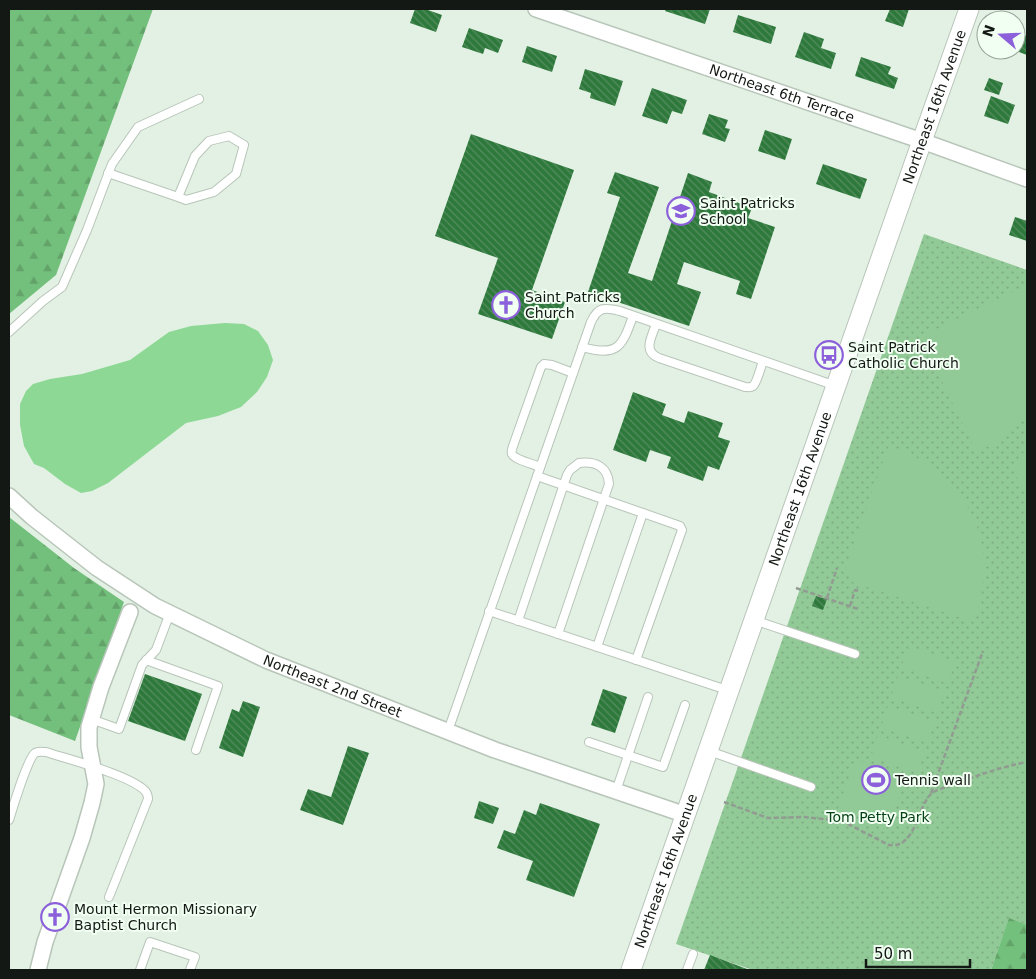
<svg xmlns="http://www.w3.org/2000/svg" width="1036" height="979" font-family="'DejaVu Sans',sans-serif">
<style>
.green{fill:url(#green-dots)}
.forest{fill:url(#forest-firs)}
.pitch{fill:#92ca97}
.water{fill:#8cd894}
.building{fill:url(#building-back-hatch)}
.lines{fill:none;stroke-linecap:round;stroke-linejoin:round}
.service-casing{stroke:#b8c5b9;stroke-width:10}
.minor-casing{stroke:#b8c5b9;stroke-width:18}
.tertiary-casing{stroke:#b8c5b9;stroke-width:21}
.path{stroke:#919b92;stroke-width:2.5;stroke-dasharray:5 2.5;stroke-linecap:butt}
.service{stroke:#fff;stroke-width:8}
.minor{stroke:#fff;stroke-width:15}
.tertiary{stroke:#fff;stroke-width:19}
.labels{text-anchor:middle;dominant-baseline:central;stroke-width:4;stroke-linejoin:round;paint-order:stroke}
.street-label{font-size:14px;fill:#141814;stroke:#f0fff1}
.poi-label{font-size:14px;fill:#141814;stroke:#f0fff1;text-anchor:start}
.park-label{font-size:14px;fill:#053f14;stroke:#f0fff1}
</style>
<defs>
<pattern id="green-dots" width="8" height="8" patternUnits="userSpaceOnUse" patternTransform="scale(1.25)"><rect width="8" height="8" fill="#92ca97"/><path d="M2 2h.1M6 6h.1" fill="none" stroke="#7dad81" stroke-width="1.8" stroke-linecap="round"/></pattern>
<pattern id="forest-firs" width="22" height="20" patternUnits="userSpaceOnUse" patternTransform="scale(1.25)"><rect width="22" height="20" fill="#73bf7c"/><path d="M5 1l3.5 6h-7zM16 11l3.5 6h-7z" fill="#63a36a"/></pattern>
<pattern id="building-back-hatch" width="6" height="6" patternUnits="userSpaceOnUse" patternTransform="scale(1.25)"><rect width="6" height="6" fill="#2d793b"/><path d="M-1 5l2 2M0 0l6 6M5-1l2 2" fill="none" stroke="#578c60"/></pattern>
</defs>
<rect width="100%" height="100%" fill="#e3f1e4"/>
<path class="green" d="M924 234 1027 270V925L1009 919 991 970H753L676 944Z"/>
<g class="forest">
<path d="M9 9H153L56 275 9 314Z"/>
<path d="M9 517 74 568 124 602 75 741 9 715Z"/>
<path d="M1009 918 1027 925V970H991Z"/>
</g>
<g class="pitch">
<path d="M1027 285V416C1013 433 996 445 976 451L924 345 928 333Z"/>
<path d="M889 445C903 451 917 457 930 465 942 473 951 484 960 495 989 536 990 575 974 622L852 582 846 566Z"/>
<path d="M1027 450V496L1016 475 1015 470 1019 456Z"/>
<path d="M909 646 955 662 948 684 901 667Z"/>
<path d="M898 676 945 692 937 713 891 697Z"/>
<path d="M888 706 935 722 927 743 881 727Z"/>
<path d="M878 735 924 752 917 773 871 757Z"/>
<path d="M855 759 906 777 888 826 838 809Z"/>
</g>
<path class="water" d="M225 323 244 324 258 331 268 345 273 360 267 377 257 392 241 407 218 416 186 423 108 483 92 491 81 493 65 484 44 468 34 464 24 446 20 425V404L26 391 33 384 50 379 82 374 130 360 169 332 191 326Z"/>
<g class="building">
<path d="M415 9H425L442 15 436 32 410 23Z"/>
<path d="M666 9H710L705 24 665 11Z"/>
<path d="M890 9H909L903 27 885 21Z"/>
<path d="M738 15 776 27 771 44 733 32Z"/>
<path d="M469 28 503 40 498 53 485 48 483 54 462 47Z"/>
<path d="M804 32 824 39 821 48 836 53 831 69 795 57Z"/>
<path d="M1016 32 1027 36V55L1016 51Z"/>
<path d="M527 46 557 56 552 72 522 62Z"/>
<path d="M861 57 891 67 888 74 898 78 894 89 855 76Z"/>
<path d="M585 69 623 81 615 106 590 98 591 93 579 89Z"/>
<path d="M989 78 1003 83 999 95 984 90Z"/>
<path d="M652 88 687 100 682 114 672 111 667 124 642 116Z"/>
<path d="M991 96 1015 105 1008 124 984 116Z"/>
<path d="M709 114 728 120 725 128 730 129 725 142 702 134Z"/>
<path d="M765 130 792 139 785 160 758 151Z"/>
<path d="M471 134 574 170 532 290 565 302 552 339 478 314 498 258 435 236Z"/>
<path d="M823 164 867 179 860 199 816 184Z"/>
<path d="M615 172 659 187 628 273 652 281 688 173 712 182 709 192 752 208 748 218 775 227 751 299 736 294 740 281 684 262 677 284 701 292 689 326 588 292 620 197 607 193Z"/>
<path d="M1015 217 1027 221V241L1009 235Z"/>
<path d="M633 392 666 404 662 415 684 423 688 411 723 423 718 437 730 441 719 470 708 466 703 481 667 468 671 457 650 450 646 462 613 450Z"/>
<path d="M816 596 827 599 823 610 812 606Z"/>
<path d="M145 674 202 694 185 741 128 721Z"/>
<path d="M603 689 627 697 615 733 591 725Z"/>
<path d="M243 701 260 707 243 757 219 748 232 709 239 712Z"/>
<path d="M348 746 369 753 343 825 300 810 308 789 331 797Z"/>
<path d="M479 801 499 808 493 824 474 818Z"/>
<path d="M540 803 600 824 574 897 526 880 533 861 497 848 504 830 515 834 524 810 536 815Z"/>
<path d="M710 955 747 969V970H704Z"/>
</g>
<g class="lines">
<defs>
<g id="service">
<path d="M108 173 178 197 186 200 214 192 236 174 244 145 229 136 209 141 195 156 178 197"/>
<path d="M656 324C652 337 642 351 659 358L745 387C748 387 750 388 753 386 757 383 761 366 763 361"/>
<path d="M9 332 43 301 62 287 87 230 112 164 138 127 199 99"/>
<path d="M582 347C618 357 622 347 633 316"/>
<path d="M540 467C534 464 515 460 512 454 511 451 512 449 513 446L541 367 544 364 552 365 573 373"/>
<path d="M537 476 680 526 682 530 636 660"/>
<path d="M489 611 730 691"/>
<path d="M754 620 855 654"/>
<path d="M518 621 567 475 570 470 579 463C596 461 608 467 609 484L558 634"/>
<path d="M597 647 643 513"/>
<path d="M146 660 218 686 196 750"/>
<path d="M91 719 119 729 142 665 156 650 170 613"/>
<path d="M448 731 591 322C598 307 604 307 620 311L836 386"/>
<path d="M589 742 663 767 685 705"/>
<path d="M709 751 811 787"/>
<path d="M616 791 648 697"/>
<path d="M9 820C12 810 28 758 35 753 38 751 42 752 46 752 67 759 134 776 146 792 147 793 148 797 148 799L109 897"/>
<path d="M140 970 150 942 195 957 190 970"/>
<path d="M687 970 693 954"/>
</g>
<g id="minor">
<path id="s1" d="M536 9 922 141 1027 179"/>
<path id="s2" d="M9 496 32 517 97 568 155 606 266 660 495 750 686 815"/>
<path d="M38 970 45 942 82 838 92 803 96 784 89 747V727L101 687 130 612"/>
</g>
<g id="tertiary">
<path id="s3" d="M631 970 922 141 969 9"/>
</g>
</defs>
<use href="#service" class="service-casing"/>
<use href="#minor" class="minor-casing"/>
<use href="#tertiary" class="tertiary-casing"/>
<g class="path">
<path d="M796 588 858 609"/>
<path d="M827 598 837 568"/>
<path d="M850 606 855 590 859 591"/>
<path d="M931 793 983 651"/>
<path d="M724 802 768 818 805 817 842 821 889 845C915 849 917 809 930 795 934 790 944 788 950 786 976 776 1000 767 1027 762"/>
</g>
<use href="#service" class="service"/>
<use href="#minor" class="minor"/>
<use href="#tertiary" class="tertiary"/>
</g>
<defs>
<symbol id="school-ring" viewBox="-11 -11 22 22"><circle r="9.5" fill="#f0fff1" stroke="#8b60da" stroke-width="1.5"/><path d="M0-5L7-2L0 1L-7-2ZM-4 1L0 2.5L4 1V4Q0 6-4 4Z" fill="#8b60da"/></symbol>
<symbol id="church-ring" viewBox="-11 -11 22 22"><circle r="9.5" fill="#f0fff1" stroke="#8b60da" stroke-width="1.5"/><path d="M-1.2-6h2.4v3.5h3.3v2.4h-3.3V6h-2.4V-.1h-3.3v-2.4h3.3Z" fill="#8b60da"/></symbol>
<symbol id="bus-ring" viewBox="-11 -11 22 22"><circle r="9.5" fill="#f0fff1" stroke="#8b60da" stroke-width="1.5"/><path d="M-5-6H5V4H4V6H2V4H-2V6H-4V4H-5ZM-3.5-4V0h7V-4ZM-3.5 1.2v1.5H-2V1.2ZM2 1.2v1.5H3.5V1.2Z" fill="#8b60da"/></symbol>
<symbol id="stadium-ring" viewBox="-11 -11 22 22"><circle r="9.5" fill="#f0fff1" stroke="#8b60da" stroke-width="1.5"/><path d="M0-5a6.5 5 0 1 0 0 10a6.5 5 0 1 0 0-10ZM-3.5-1.8h7v3.6h-7Z" fill="#8b60da"/></symbol>
</defs>
<g fill-rule="evenodd">
<use href="#school-ring" x="665" y="195" width="32" height="32"/>
<use href="#church-ring" x="490" y="289" width="32" height="32"/>
<use href="#bus-ring" x="813" y="339" width="32" height="32"/>
<use href="#stadium-ring" x="860" y="764" width="32" height="32"/>
<use href="#church-ring" x="39" y="901" width="32" height="32"/>
</g>
<g class="labels">
<g class="street-label">
<text stroke="none"><textPath href="#s1" startOffset="260">Northeast 6th Terrace</textPath></text>
<text stroke="none"><textPath href="#s3" startOffset="915">Northeast 16th Avenue</textPath></text>
<text stroke="none"><textPath href="#s3" startOffset="510">Northeast 16th Avenue</textPath></text>
<text stroke="none"><textPath href="#s2" startOffset="378">Northeast 2nd Street</textPath></text>
<text stroke="none"><textPath href="#s3" startOffset="105">Northeast 16th Avenue</textPath></text>
</g>
<g class="poi-label">
<text x="700" y="203">Saint Patricks<tspan x="700" dy="16">School</tspan></text>
<text x="525" y="297">Saint Patricks<tspan x="525" dy="16">Church</tspan></text>
<text x="848" y="347">Saint Patrick<tspan x="848" dy="16">Catholic Church</tspan></text>
<text x="895" y="780">Tennis wall</text>
<text x="74" y="909">Mount Hermon Missionary<tspan x="74" dy="16">Baptist Church</tspan></text>
</g>
<g class="park-label">
<text x="878" y="817">Tom Petty Park</text>
</g>
</g>
<rect width="1036" height="979" fill="none" stroke="#141814" stroke-width="20"/>
<g transform="translate(1001 35) rotate(289)"><circle r="24" fill="#f0fff1" stroke="#98a399"/>
<path d="M0-4L9 19L0 12L-9 19Z" fill="#8b60da"/>
<text y="-8" font-size="14" font-weight="bold" text-anchor="middle" fill="#141814">N</text>
</g>
<path d="M866 959v8h104v-8" fill="none" stroke="#141814" stroke-width="2.5"/>
<text x="874" y="959" font-size="15" fill="#141814" stroke="#f0fff1" stroke-width="4" paint-order="stroke">50 m</text>
</svg>
